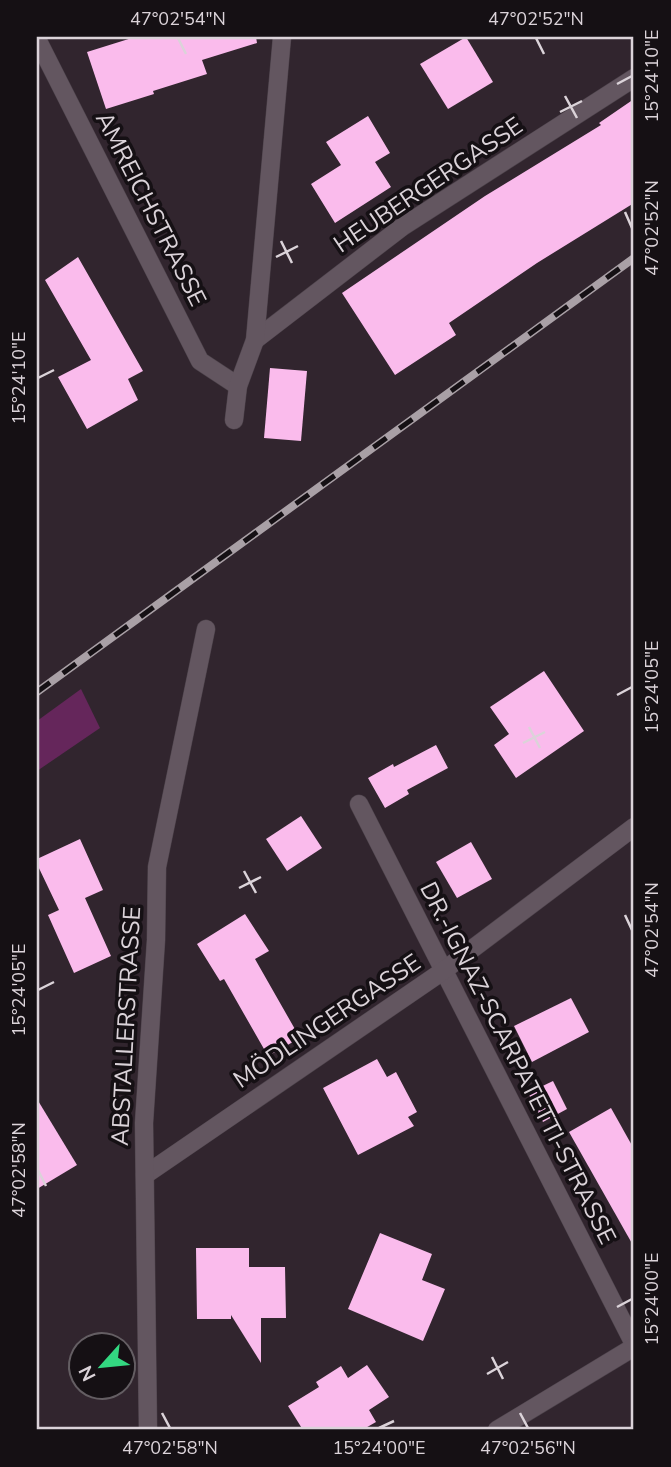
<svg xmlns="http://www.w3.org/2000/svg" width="671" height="1467" font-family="'Nunito Sans',sans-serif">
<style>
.green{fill:#65265b}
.building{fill:#fabbec}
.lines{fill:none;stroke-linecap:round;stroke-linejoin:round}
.minor-casing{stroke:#4b4149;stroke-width:19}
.minor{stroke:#635660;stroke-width:18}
.rail-casing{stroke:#a9a0a6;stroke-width:8}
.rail{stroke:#151014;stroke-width:5;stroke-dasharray:16;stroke-linecap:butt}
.ticks{fill:none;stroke:#dbd3d9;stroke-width:2.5}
.labels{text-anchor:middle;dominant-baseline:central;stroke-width:7;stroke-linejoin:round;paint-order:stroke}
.street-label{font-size:24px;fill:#dbd3d9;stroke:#151014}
.neatline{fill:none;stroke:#dbd3d9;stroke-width:2.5}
.ticks-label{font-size:18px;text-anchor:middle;fill:#dbd3d9}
</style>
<rect width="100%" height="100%" fill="#31252e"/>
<path class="green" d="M81 689 100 728 37 771V721Z"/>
<g class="building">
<path d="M135 37H256L257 43 202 60 207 74 153 91 154 94 106 109 87 52Z"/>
<path d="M466 37 493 82 448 109 420 64Z"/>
<path d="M634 99V203L537 263 449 323 456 335 395 375 342 293 485 196 601 125 599 123Z"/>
<path d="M368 116 390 153 375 162 391 187 335 223 311 184 341 165 326 142Z"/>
<path d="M78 257 143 371 128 379 138 400 87 429 58 377 91 360 45 280Z"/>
<path d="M270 368 307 371 301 441 264 438Z"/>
<path d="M544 671 584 731 516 778 494 745 509 734 490 707Z"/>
<path d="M436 745 448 768 407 790 409 794 385 808 368 778 393 764 394 767Z"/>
<path d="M301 816 322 848 287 871 266 839Z"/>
<path d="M80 839 103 890 85 898 111 956 74 973 48 915 59 910 37 864V859Z"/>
<path d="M471 842 492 879 457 898 436 862Z"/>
<path d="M245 914 269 951 255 959 300 1038 268 1056 224 979 220 981 197 944Z"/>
<path d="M571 998 589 1032 532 1062 514 1026Z"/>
<path d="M377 1059 387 1077 396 1072 417 1112 408 1117 414 1126 358 1155 323 1088Z"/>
<path d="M553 1081 567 1109 543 1122 528 1093Z"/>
<path d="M37 1099 77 1165 37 1189Z"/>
<path d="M611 1108 634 1149V1247L569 1132Z"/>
<path d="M380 1233 432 1254 422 1280 445 1289 423 1341 348 1309Z"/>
<path d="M196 1248H249V1267H285L286 1318H261V1363L231 1315V1319H197Z"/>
<path d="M367 1365 389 1397 369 1410 376 1422 362 1430H303L288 1406 319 1387 316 1382 341 1366 348 1378Z"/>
</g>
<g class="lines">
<defs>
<g id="minor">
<path d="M37 39 200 361 238 386"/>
<path d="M255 340 402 227 634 78"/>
<path d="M234 420 238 386 255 340 282 37"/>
<path d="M359 804 634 1344"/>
<path d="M145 1175 443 971 634 827"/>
<path d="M148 1430 144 1123 156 940 157 867 206 629"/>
<path d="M497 1430 634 1347"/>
</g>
</defs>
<use href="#minor" class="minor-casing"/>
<use href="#minor" class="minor"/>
<defs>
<path id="rail" d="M37 692 634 258"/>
</defs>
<use href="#rail" class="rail-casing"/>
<use href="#rail" class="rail"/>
</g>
<path class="ticks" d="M178 38 186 54M536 38 544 54M617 84 632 76M565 96 577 118M560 112 582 101M625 212 632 228M281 241 292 263M276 257 298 246M38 378 54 370M617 695 632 687M529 727 540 748M523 743 545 732M244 871 256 893M239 888 261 877M625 915 632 930M38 990 54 982M38 1170 46 1186M617 1307 632 1299M492 1357 503 1379M487 1374 508 1362M162 1413 170 1428M520 1413 528 1428M379 1428 394 1421"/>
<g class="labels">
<g class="street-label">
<text transform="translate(428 185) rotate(-34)">HEUBERGERGASSE</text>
<text transform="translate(151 209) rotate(63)">AMREICHSTRASSE</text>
<text transform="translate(327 1021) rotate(-34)">MÖDLINGERGASSE</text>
<text transform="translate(126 1026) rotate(-87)">ABSTALLERSTRASSE</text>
<text transform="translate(518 1063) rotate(63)">DR.-IGNAZ-SCARPATETTI-STRASSE</text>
</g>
</g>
<rect width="671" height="1467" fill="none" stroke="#151014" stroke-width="77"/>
<g transform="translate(102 1366) rotate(243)"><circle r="33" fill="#151014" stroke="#645e63" stroke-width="2"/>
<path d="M0-5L12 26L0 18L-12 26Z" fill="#33d881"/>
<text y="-10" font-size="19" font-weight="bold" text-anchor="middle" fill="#dbd3d9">N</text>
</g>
<rect x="38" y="38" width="594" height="1390" class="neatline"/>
<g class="ticks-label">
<text x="178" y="25">47°02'54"N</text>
<text x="536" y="25">47°02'52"N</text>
<text transform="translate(652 76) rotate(-90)" y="6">15°24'10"E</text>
<text transform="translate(652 228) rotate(-90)" y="6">47°02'52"N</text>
<text transform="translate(19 378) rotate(-90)" y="6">15°24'10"E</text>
<text transform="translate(652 687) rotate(-90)" y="6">15°24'05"E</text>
<text transform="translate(652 930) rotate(-90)" y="6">47°02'54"N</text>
<text transform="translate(19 990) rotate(-90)" y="6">15°24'05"E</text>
<text transform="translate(19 1170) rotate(-90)" y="6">47°02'58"N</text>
<text transform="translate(652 1299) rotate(-90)" y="6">15°24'00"E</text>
<text x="170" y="1454">47°02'58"N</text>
<text x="379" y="1454">15°24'00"E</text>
<text x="528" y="1454">47°02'56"N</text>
</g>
</svg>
